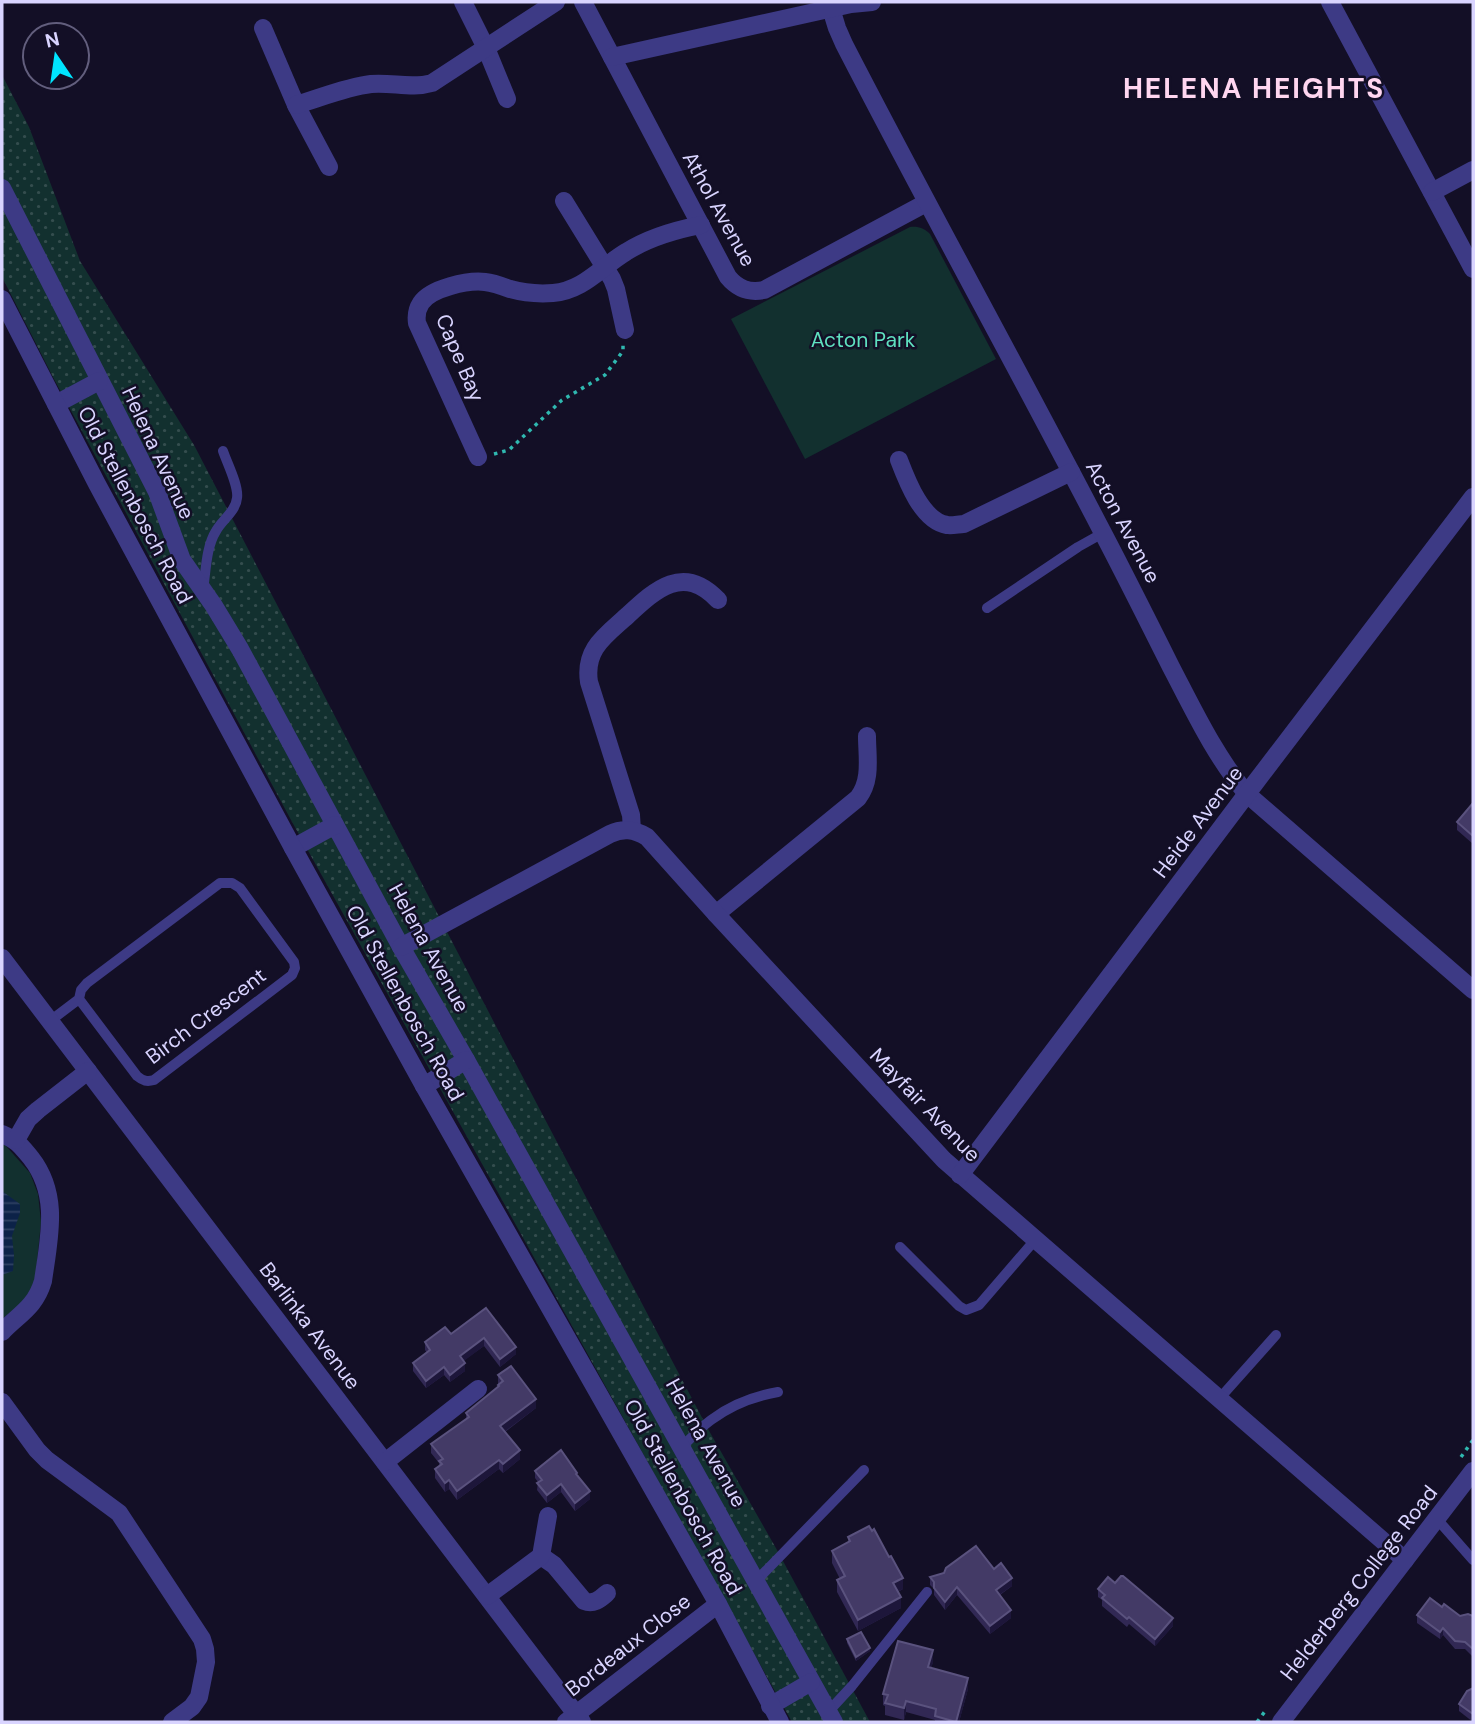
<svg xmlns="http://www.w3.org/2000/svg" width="1475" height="1724" font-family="'DM Sans',sans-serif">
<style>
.grass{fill:url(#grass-dots)}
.park{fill:#12302f}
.water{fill:url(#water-rules)}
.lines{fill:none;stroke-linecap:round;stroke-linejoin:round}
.path{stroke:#2fb8b0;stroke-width:3.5;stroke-dasharray:3.5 5;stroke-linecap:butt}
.service{stroke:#3d3a85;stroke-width:10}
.minor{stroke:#3d3a85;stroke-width:18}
.tertiary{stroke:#3d3a85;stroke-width:18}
.wall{fill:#312854}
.shaded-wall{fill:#1d163a}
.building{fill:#433a66;stroke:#5a527e;stroke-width:2}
.labels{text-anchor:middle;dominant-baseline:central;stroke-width:5;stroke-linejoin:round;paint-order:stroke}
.street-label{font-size:21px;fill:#d9d4ff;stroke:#130f26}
.park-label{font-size:21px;fill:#5fe0c0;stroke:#130f26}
.district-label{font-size:28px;font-weight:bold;letter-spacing:2px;fill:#ffd6f0;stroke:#130f26}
</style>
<defs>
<pattern id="grass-dots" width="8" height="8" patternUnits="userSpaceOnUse" patternTransform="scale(1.75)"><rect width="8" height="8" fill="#12302f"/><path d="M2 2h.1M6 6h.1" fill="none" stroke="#344d4e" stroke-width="1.8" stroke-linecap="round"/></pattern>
<pattern id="water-rules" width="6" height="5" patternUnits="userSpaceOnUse" patternTransform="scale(1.75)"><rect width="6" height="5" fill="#0c2248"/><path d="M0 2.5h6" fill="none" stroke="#2f4163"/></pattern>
</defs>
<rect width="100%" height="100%" fill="#130f26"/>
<path class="grass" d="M2 75 29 127 80 261 194 445 498 1030 708 1429 777 1550 870 1722H792L291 820 54 379 2 277Z"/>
<g class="park">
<path d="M910 227C918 226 924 228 930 234L996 359 805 459 731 319Z"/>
<path d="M2 1143 6 1146 30 1173 38 1194 41 1222 35 1282 28 1298 2 1319Z"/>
</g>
<path class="water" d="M2 1191 20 1204V1213L12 1236 14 1255 13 1271 2 1275Z"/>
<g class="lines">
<g class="path">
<path d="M494 454 509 450 562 400 605 375 623 351V344"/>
<path d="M1461 1457 1473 1440"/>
<path d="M1257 1722 1266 1710"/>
</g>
<g class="service">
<path d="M203 590C206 571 206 547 216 531 222 520 236 511 237 498 239 486 227 463 223 451"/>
<path d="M987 608 1078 547 1103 533"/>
<path d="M50 1021 79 999 81 990 87 983 220 883H232L240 888 294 962 295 968 292 975 154 1080C147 1082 143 1081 137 1076L79 999"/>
<path d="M900 1247 959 1306 966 1310 979 1305 1035 1240"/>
<path d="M1219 1399 1276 1335"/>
<path d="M682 1447C691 1438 700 1428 711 1420 731 1405 755 1396 778 1392"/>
<path d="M1437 1519 1473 1560"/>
<path d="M756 1581 864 1470"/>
<path d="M828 1712 852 1686 927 1592"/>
</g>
<g class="minor">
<path d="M463 2 486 48 507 99"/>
<path d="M583 2 728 277C738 289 749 293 764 290L926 203"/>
<path d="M829 2 837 28 844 44C929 209 1019 371 1104 535 1127 579 1149 623 1171 667 1194 711 1215 756 1247 794L1473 990"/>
<path d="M1330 2 1473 269"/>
<path d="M263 28 296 105 329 167"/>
<path d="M612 57 851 4 872 2"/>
<path d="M296 105C320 98 346 87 371 84 392 82 412 89 432 83L556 2"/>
<path d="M2 188 157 492 182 560 214 606 240 649 401 947 466 1060 834 1722"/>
<path d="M1432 192 1473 170"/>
<path d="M564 201 612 279 616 289 625 330"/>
<path d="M56 404 99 381"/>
<path d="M478 457 417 323C416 316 417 309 421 303 431 288 468 280 485 282 494 283 502 286 510 289 524 293 539 294 553 293 583 291 601 267 626 252 648 238 675 230 701 225"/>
<path d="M899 460C907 481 922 521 947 525 952 526 959 524 964 524L1071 472"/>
<path d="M632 830 631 815 589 682C584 649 605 636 627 616 655 590 683 563 718 600"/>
<path d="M293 848 335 825"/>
<path d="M716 914 858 798C872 780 867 757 867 736"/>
<path d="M401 947 610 834C623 828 634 829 647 837L716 914 944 1160 1405 1560"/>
<path d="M2 958 582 1722"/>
<path d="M424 1086 466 1060"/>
<path d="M2 1134C18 1141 20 1145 31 1158 60 1195 49 1238 43 1281 35 1308 19 1314 2 1332"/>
<path d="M16 1140 28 1119 38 1110 88 1071"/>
<path d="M960 1175 1255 783 1473 497"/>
<path d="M2 1402 37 1450 47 1460 119 1513 202 1639 205 1649 206 1662 199 1697 192 1707 172 1722"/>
<path d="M385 1462 478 1389"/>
<path d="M541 1556 554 1565 584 1601C594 1605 600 1599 607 1593"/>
<path d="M487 1596 541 1556 548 1516"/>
<path d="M770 1706 811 1682"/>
<path d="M566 1722 718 1604"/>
</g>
<g class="tertiary">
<path d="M2 299 97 484 293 848 424 1086 718 1604 780 1722"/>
<path d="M1281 1722 1473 1471"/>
</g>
</g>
<g class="wall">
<path d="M1473 803V844L1457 830V822Z"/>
<path d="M486 1308 516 1354 500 1367 484 1346 463 1361 465 1371 450 1382 444 1375 426 1388 413 1371V1363L427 1353 425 1350V1342L451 1334Z"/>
<path d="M498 1375 536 1408 505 1432 520 1459 503 1473 499 1469 457 1500 449 1489 445 1492 435 1478V1469L439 1466V1463L431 1453V1444L466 1419V1413L498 1387Z"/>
<path d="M535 1471 577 1476 590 1499 575 1511 561 1492 547 1503 537 1490 538 1482 535 1478Z"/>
<path d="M848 1537 903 1589 898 1592 901 1608 858 1631 837 1592V1580L840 1579 832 1563V1551L848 1542Z"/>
<path d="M994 1569 1012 1586 1000 1595 1011 1618 990 1634 957 1595 945 1610 934 1595V1589L930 1585V1577Z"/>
<path d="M1115 1583 1173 1626 1155 1646 1129 1624 1127 1627 1102 1606V1600L1098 1597V1589Z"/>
<path d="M1442 1607 1460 1616H1473V1657L1465 1649H1455L1443 1635 1440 1639 1417 1623V1615Z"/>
<path d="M847 1639 870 1651 856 1661 847 1643Z"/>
<path d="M933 1662 931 1668 968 1689 959 1722H935V1720L906 1712 904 1720 885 1715V1706L883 1705V1694Z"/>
<path d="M1473 1688V1722L1459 1711V1704Z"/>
</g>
<g class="shaded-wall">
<path d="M484 1338V1346L460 1364V1356Z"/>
<path d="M516 1347V1354L500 1367V1359Z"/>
<path d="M465 1363V1371L450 1382V1375Z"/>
<path d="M444 1367V1375L426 1388V1381Z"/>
<path d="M536 1399V1408L500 1435V1426Z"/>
<path d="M520 1450V1459L503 1473V1464Z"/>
<path d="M499 1460V1469L457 1500V1491Z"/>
<path d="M449 1480V1489L445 1492V1483Z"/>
<path d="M561 1484V1492L547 1503V1495Z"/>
<path d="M590 1491V1499L575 1511V1503Z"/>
<path d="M903 1578V1589L893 1594V1583Z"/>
<path d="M1012 1578V1586L996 1597V1590Z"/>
<path d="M957 1587V1595L945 1610V1602Z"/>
<path d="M901 1597V1608L858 1631V1620Z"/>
<path d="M1011 1610V1618L990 1634V1626Z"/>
<path d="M1173 1618V1626L1155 1646V1639Z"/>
<path d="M1443 1628V1635L1440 1639V1632Z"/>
<path d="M870 1648V1651L856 1661V1657Z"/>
<path d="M933 1650V1662L928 1679V1667Z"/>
<path d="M968 1678V1689L959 1722H956Z"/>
<path d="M906 1701V1712L904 1720V1708Z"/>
</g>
<g class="building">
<path d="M1473 803V836L1457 822Z"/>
<path d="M486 1308 516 1347 500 1359 484 1338 460 1356 465 1363 450 1375 444 1367 426 1381 413 1363 430 1350 425 1342 445 1327 451 1334Z"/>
<path d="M511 1366 536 1399 500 1426 520 1450 503 1464 499 1460 457 1491 449 1480 445 1483 435 1469 442 1464 439 1461 443 1459 431 1444 469 1417 466 1413 499 1386 498 1385 503 1381 498 1375Z"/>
<path d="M561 1450 577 1473 576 1474 590 1491 575 1503 561 1484 547 1495 537 1483 542 1480 535 1471Z"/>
<path d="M869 1526 872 1531 874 1529 889 1557 891 1556 903 1578 893 1583 901 1597 858 1620 837 1580 845 1576 832 1551 850 1541 848 1537Z"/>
<path d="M976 1546 994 1569 1001 1563 1012 1578 996 1590 1011 1610 990 1626 957 1587 945 1602 934 1588V1582L930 1577 944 1573 946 1568Z"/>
<path d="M1121 1576H1123L1173 1618 1155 1639 1129 1617 1127 1619 1102 1598 1105 1595 1098 1589 1108 1577 1115 1583Z"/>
<path d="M1430 1598 1442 1607 1444 1604 1460 1616 1468 1614 1473 1616V1649L1465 1642 1455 1641 1443 1628 1440 1632 1417 1615Z"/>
<path d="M861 1632 870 1648 856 1657 847 1639Z"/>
<path d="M898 1641 933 1650 928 1667 968 1678 956 1722 935 1716 936 1709 906 1701 904 1708 885 1703 888 1695 883 1694Z"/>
<path d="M1473 1688V1714L1459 1704 1467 1691Z"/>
</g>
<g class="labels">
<g class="street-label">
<text transform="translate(719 209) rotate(61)">Athol Avenue</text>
<text transform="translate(460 358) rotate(67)">Cape Bay</text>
<text transform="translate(158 453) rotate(65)">Helena Avenue</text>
<text transform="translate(135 505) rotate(62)">Old Stellenbosch Road</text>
<text transform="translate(1123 522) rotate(62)">Acton Avenue</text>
<text transform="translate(1198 822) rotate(-53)">Heide Avenue</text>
<text transform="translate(429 948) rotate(61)">Helena Avenue</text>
<text transform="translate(405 1003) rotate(61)">Old Stellenbosch Road</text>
<text transform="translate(206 1016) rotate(-37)">Birch Crescent</text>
<text transform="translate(925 1105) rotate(46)">Mayfair Avenue</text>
<text transform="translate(310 1326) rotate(53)">Barlinka Avenue</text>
<text transform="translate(706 1443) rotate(61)">Helena Avenue</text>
<text transform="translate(683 1497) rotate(61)">Old Stellenbosch Road</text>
<text transform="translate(1359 1583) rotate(-52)">Helderberg College Road</text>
<text transform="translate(628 1645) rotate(-38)">Bordeaux Close</text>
</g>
<g class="park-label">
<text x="863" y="340">Acton Park</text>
</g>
<g class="district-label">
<text x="1254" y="88">HELENA HEIGHTS</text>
</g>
</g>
<rect width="1475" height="1724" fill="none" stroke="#d9d4ff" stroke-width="7"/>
<g transform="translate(56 56) rotate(347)"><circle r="33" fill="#130f26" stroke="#625e7d" stroke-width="2"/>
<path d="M0-5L12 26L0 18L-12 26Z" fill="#00e5ff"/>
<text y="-10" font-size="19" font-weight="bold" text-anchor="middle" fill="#d9d4ff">N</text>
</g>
</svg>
